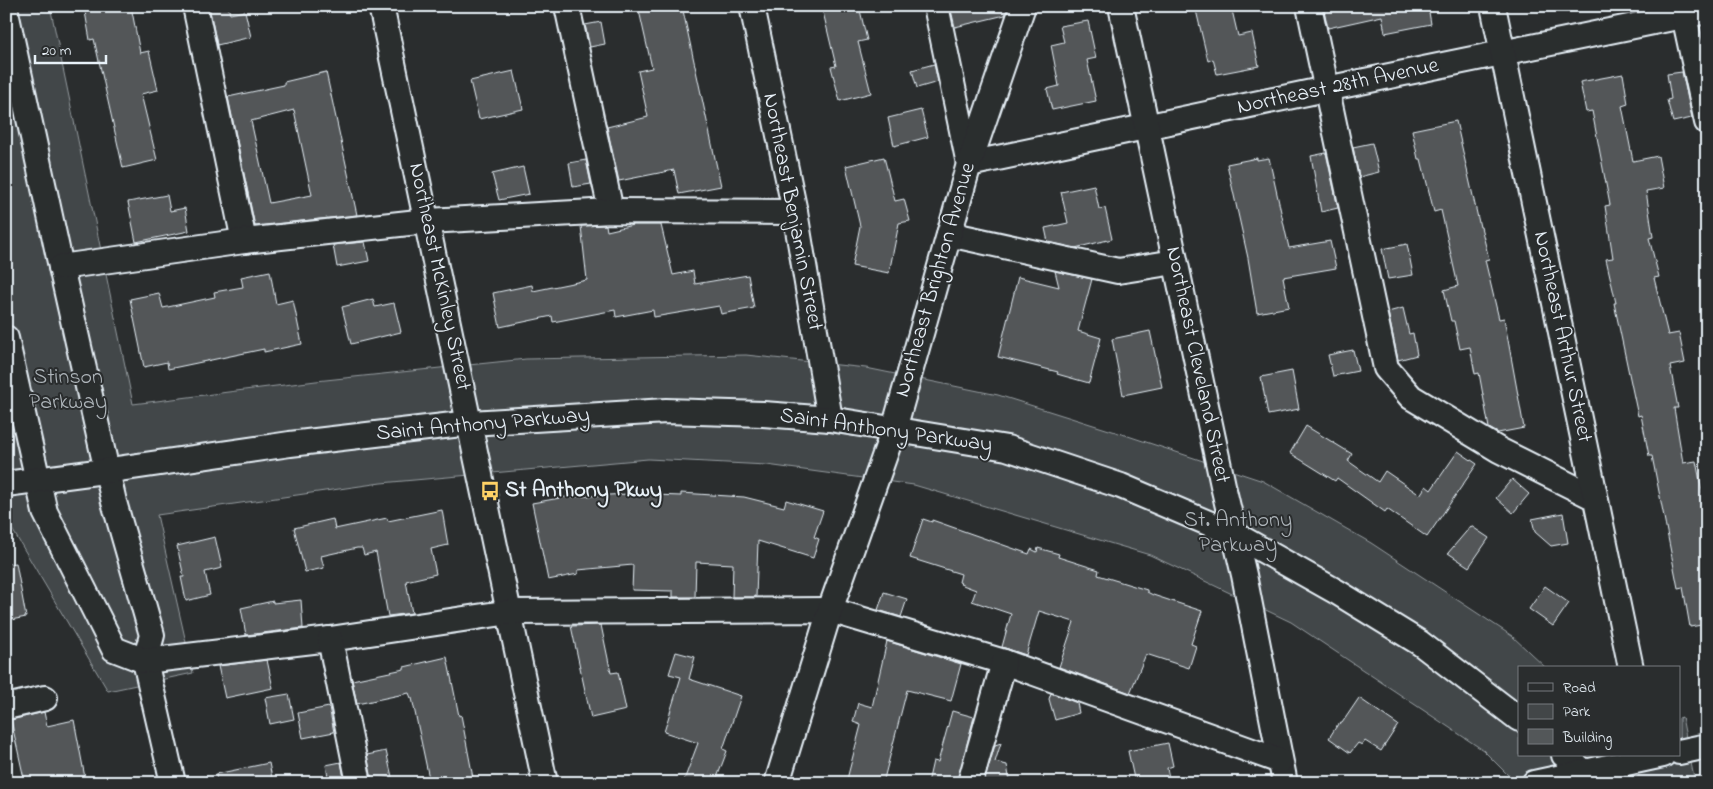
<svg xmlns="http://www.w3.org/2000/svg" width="1713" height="789" font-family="'Indie Flower',sans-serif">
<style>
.green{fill:#424648;stroke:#959ca0}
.building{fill:#535759;stroke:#e8f1f8;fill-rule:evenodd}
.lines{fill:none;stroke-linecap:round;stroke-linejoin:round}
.minor-casing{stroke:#e8f1f8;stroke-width:28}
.minor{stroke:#2a2d2e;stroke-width:24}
.labels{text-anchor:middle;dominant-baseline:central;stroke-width:4;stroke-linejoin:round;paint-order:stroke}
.street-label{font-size:22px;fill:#e8f1f8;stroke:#2a2d2e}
.park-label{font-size:22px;fill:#aeb5ba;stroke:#2a2d2e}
.poi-label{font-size:22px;font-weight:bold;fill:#e8f1f8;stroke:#2a2d2e;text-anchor:start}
</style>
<rect width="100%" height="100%" fill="#2a2d2e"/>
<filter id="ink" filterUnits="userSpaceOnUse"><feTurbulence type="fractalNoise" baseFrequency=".02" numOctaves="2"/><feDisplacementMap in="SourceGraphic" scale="10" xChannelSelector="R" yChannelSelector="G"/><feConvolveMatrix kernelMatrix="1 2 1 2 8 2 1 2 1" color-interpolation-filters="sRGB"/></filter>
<g filter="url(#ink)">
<path class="green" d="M6 6H50L133 404 316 381 526 359 746 355 866 368 998 395 1122 434 1263 481 1371 543 1512 636 1546 668H1519V755H1679V718L1682 717 1695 783H1516L1483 750 1291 622 1150 555 914 485 767 465 648 459 381 483 157 515 193 673 108 691 9 524 6 511Z"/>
<g class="building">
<path d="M84 6H131L140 53 149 51 158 90 141 94 157 160 123 168 94 39 90 40Z"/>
<path d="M209 6H228L230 14 245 11 251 37 217 45Z"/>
<path d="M638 6H682L721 186 679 194 674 170 619 181 607 127 648 117 638 71 652 68Z"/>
<path d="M848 6H859L867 40 858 42 871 93 840 101 831 67 836 66 823 12Z"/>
<path d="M950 6H1008L1005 15 955 27Z"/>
<path d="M1195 6H1231L1238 36 1252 33 1259 66 1217 74 1213 59 1208 61Z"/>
<path d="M1323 6H1428L1431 24 1385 33 1382 16 1328 28Z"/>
<path d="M1088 21 1096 58 1087 60 1096 101 1052 110 1047 89 1059 86 1051 45 1064 42 1060 26Z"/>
<path d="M601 22 605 44 590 47 585 25Z"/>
<path d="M934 64 938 82 917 88 912 70Z"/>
<path d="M514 71 523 109 479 119 470 81Z"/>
<path d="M326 72 357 215 255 226 228 97 284 85V82ZM294 110 312 195 269 203 251 121Z"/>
<path d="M1682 72 1692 118 1673 122 1667 100 1671 99 1667 74Z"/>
<path d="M1623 74 1628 104 1622 106 1633 161 1658 156 1664 188 1646 191 1653 237 1649 238 1659 277 1654 278 1668 335 1679 333 1685 363 1670 366 1678 408H1674L1683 463 1696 461 1707 516V624L1690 627 1683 587 1678 588 1652 456H1649L1641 415 1638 416 1614 303H1616L1606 259 1613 258 1605 206 1610 205 1592 111 1586 112 1580 82Z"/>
<path d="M921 110 928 137 894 146 888 118Z"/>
<path d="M1456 121 1480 227H1481L1489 259 1485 260 1499 319 1504 318 1524 428 1498 433 1489 428 1479 373 1475 374 1470 347 1460 349 1454 321H1451L1444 290 1458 286 1441 210 1434 212 1421 159H1418L1412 130Z"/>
<path d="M1372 143 1379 172 1359 177 1353 147Z"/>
<path d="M1326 153 1338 208 1321 212 1311 156Z"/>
<path d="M884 157 895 201 904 199 910 221 899 223 889 273 852 266 860 226 846 166Z"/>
<path d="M1257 158V160L1269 158 1289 248 1330 241 1336 268 1283 277 1289 307 1257 313 1248 258 1227 164Z"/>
<path d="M586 160 591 184 573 187 569 163Z"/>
<path d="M523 167 529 194 499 200 492 174Z"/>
<path d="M1094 185 1099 209 1105 208 1112 239 1075 248 1048 242 1045 228 1068 223 1061 192Z"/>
<path d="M167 195 170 211 185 208 189 231 136 242 128 202Z"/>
<path d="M606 225 607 231 633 225H661L673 275 693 271 695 284 748 275 754 308 721 314 719 306 654 317 653 310 616 317 615 310 553 322 552 316 500 327 493 293 532 285 533 291 587 280 581 226Z"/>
<path d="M365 242 369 261 337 267 333 245Z"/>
<path d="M1407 244 1413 275 1388 279 1382 249Z"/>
<path d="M270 271 276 304 293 300 302 344 264 352V349L168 369 167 362 144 367 130 299 159 293 163 308 215 297 214 292 243 287 241 277Z"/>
<path d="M1055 271 1092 279 1078 331 1101 338 1089 383 1057 374 1058 372 998 357 1018 277 1059 287Z"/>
<path d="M373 299 375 307 394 303 401 332 351 344 342 307Z"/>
<path d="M1403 308 1409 334 1413 333 1417 355 1398 360 1388 312Z"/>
<path d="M1150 331 1162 387 1123 395 1112 339Z"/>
<path d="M1353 350 1358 371 1333 376 1328 355Z"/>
<path d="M1292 371 1299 409 1268 415 1261 377Z"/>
<path d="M1306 426 1352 454 1348 461 1378 482 1385 471 1420 495 1426 486 1431 490 1458 451 1477 464 1427 537 1387 509 1385 512 1337 478 1335 481 1290 453Z"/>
<path d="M1512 479 1529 494 1513 513 1496 498Z"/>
<path d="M681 493 744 497 784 507 786 500 823 511 814 537 819 539 813 558 758 541 756 597H732L733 564 696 562 695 597H673V591L632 590 633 565 578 570V574L548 580 532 503 571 496V497L628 494 681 496Z"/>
<path d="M442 510 448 545 431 549 436 574 406 581 412 613 388 616 376 552 364 555 362 548H357L321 556 324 568 305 572 294 528 333 519 335 529 387 518 388 521Z"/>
<path d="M1563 513 1568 543 1551 546 1535 532 1532 519Z"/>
<path d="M923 519 932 522V520L1029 554 1031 549 1037 552 1038 548 1059 554 1058 557 1099 570 1098 575 1147 590V592L1153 595 1202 611 1191 644 1196 646 1189 668 1146 654 1130 693 1059 667 1074 622 1039 611 1026 655 1002 647 1011 614 972 601 976 590 960 584 961 583 959 582 961 574 910 558Z"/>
<path d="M1471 526 1489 538 1469 567 1448 553Z"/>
<path d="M215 537 222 568 205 572 210 595 186 601 181 577H184L177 546Z"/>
<path d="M16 563 26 617 6 621V564Z"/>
<path d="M1545 586 1569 603 1553 626 1529 609Z"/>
<path d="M884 592 907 599 901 617 878 610Z"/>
<path d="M301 600 303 628 246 635 241 608 273 601V603Z"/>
<path d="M601 625 611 673 618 672 626 710 591 718 571 626Z"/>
<path d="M887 641 961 664 951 701 907 690 883 783H846L861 725 853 722 858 703 872 707Z"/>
<path d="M676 652 695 657 689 679 741 696 723 749 727 751 715 783H683L698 743 664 732 681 677 669 674Z"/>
<path d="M447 657 459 716 461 715 474 783H430L412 698H411L409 693 357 704 352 680 404 669V667Z"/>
<path d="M267 660 273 688 225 698 218 666Z"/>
<path d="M1051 693 1077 703 1079 713 1055 720 1049 699Z"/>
<path d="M289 694 294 719 270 724 265 698Z"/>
<path d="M1359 698 1398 725 1381 751 1365 741 1362 745 1358 743 1350 753 1329 738 1338 724 1342 723Z"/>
<path d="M329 707 334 732 303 738 298 713Z"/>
<path d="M952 711 974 717 957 783H928L933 761 938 762Z"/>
<path d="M44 712 47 726 74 720 86 783H25L11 720Z"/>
<path d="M1001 743 995 762 1007 765 1010 783H984L995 745Z"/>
<path d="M1168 743 1173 766 1167 768 1170 783H1135L1128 751Z"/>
<path d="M386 751 392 777 372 781 367 755Z"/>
<path d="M341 762 345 783H329L326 765Z"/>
<path d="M269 763 273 783H217L216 774Z"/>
</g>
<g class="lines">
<defs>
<g id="minor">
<path d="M195 6 244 241"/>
<path d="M381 6 545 783"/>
<path d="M567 6 611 211"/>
<path d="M752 6 795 212 830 419"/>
<path d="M936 6 969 164 1326 89 1707 11"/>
<path d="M1121 6 1224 490 1244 575 1285 783"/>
<path d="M1309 6 1386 368 1411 397 1499 450 1595 498"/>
<path d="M1493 6 1631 668"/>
<path d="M1682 6 1707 122"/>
<path d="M6 12 61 267 114 502 152 635 145 661 173 783"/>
<path d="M949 234 1118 271 1175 262"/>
<path d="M61 267 244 241 427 221 611 211 795 212"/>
<path d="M6 338 45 512 114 649 145 661 330 639 510 612 830 610 1004 662 1280 761"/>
<path d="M6 484 104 471 290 444 470 423 666 411 763 414 830 419 1007 448 1121 486 1234 534 1337 592 1420 643 1519 719"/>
<path d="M330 639 359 783"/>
<path d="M6 707 45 698"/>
<path d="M1679 752 1707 746"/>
<path d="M1564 755 1592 778"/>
<path d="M777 783 830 610 894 429 969 164 1023 6"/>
<path d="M970 783 1004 662"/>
<path d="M1534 783 1663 755"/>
</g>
</defs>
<use href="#minor" class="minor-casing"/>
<use href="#minor" class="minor"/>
</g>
</g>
<defs>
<symbol id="bus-bare" viewBox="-9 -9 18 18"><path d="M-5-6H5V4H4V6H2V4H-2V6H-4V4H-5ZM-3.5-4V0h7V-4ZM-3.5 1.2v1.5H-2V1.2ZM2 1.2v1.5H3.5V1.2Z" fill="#ffd166" stroke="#2a2d2e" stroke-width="2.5" paint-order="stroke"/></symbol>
</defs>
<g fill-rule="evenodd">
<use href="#bus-bare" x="476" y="477" width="28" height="28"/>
</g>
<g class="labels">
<g class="street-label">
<text transform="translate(1338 87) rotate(-12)">Northeast 28th Avenue</text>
<text transform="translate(792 212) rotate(79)">Northeast Benjamin Street</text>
<text transform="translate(439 277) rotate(78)">Northeast McKinley Street</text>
<text transform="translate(936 280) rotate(-74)">Northeast Brighton Avenue</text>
<text transform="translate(1562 337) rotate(78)">Northeast Arthur Street</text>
<text transform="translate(1197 365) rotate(78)">Northeast Cleveland Street</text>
<text transform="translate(483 425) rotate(-5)">Saint Anthony Parkway</text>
<text transform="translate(886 431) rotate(8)">Saint Anthony Parkway</text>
</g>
<g class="park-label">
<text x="68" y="378">Stinson<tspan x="68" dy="25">Parkway</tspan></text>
<text x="1238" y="521">St. Anthony<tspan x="1238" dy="25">Parkway</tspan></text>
</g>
<g class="poi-label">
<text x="505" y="491">St Anthony Pkwy</text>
</g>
</g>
<rect width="1713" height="789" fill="none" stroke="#2a2d2e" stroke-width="25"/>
<rect x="12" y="12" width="1688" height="764" fill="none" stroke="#e8f1f8" stroke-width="2" filter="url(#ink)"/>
<rect x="1518" y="666" width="162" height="90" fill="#2a2d2e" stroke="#767b7f"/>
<rect x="1528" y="683" width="25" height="8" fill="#2a2d2e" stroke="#767b7f"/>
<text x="1563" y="692" font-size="15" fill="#e8f1f8">Road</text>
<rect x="1528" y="704" width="25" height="15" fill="#424648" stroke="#767b7f"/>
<text x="1563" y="716" font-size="15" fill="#e8f1f8">Park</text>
<rect x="1528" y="729" width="25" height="15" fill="#535759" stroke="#767b7f"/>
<text x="1563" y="742" font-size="15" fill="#e8f1f8">Building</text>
<path d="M35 55v8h71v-8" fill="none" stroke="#e8f1f8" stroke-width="2.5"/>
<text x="42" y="55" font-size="15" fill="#e8f1f8" stroke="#2a2d2e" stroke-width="4" paint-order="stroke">20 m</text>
</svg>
